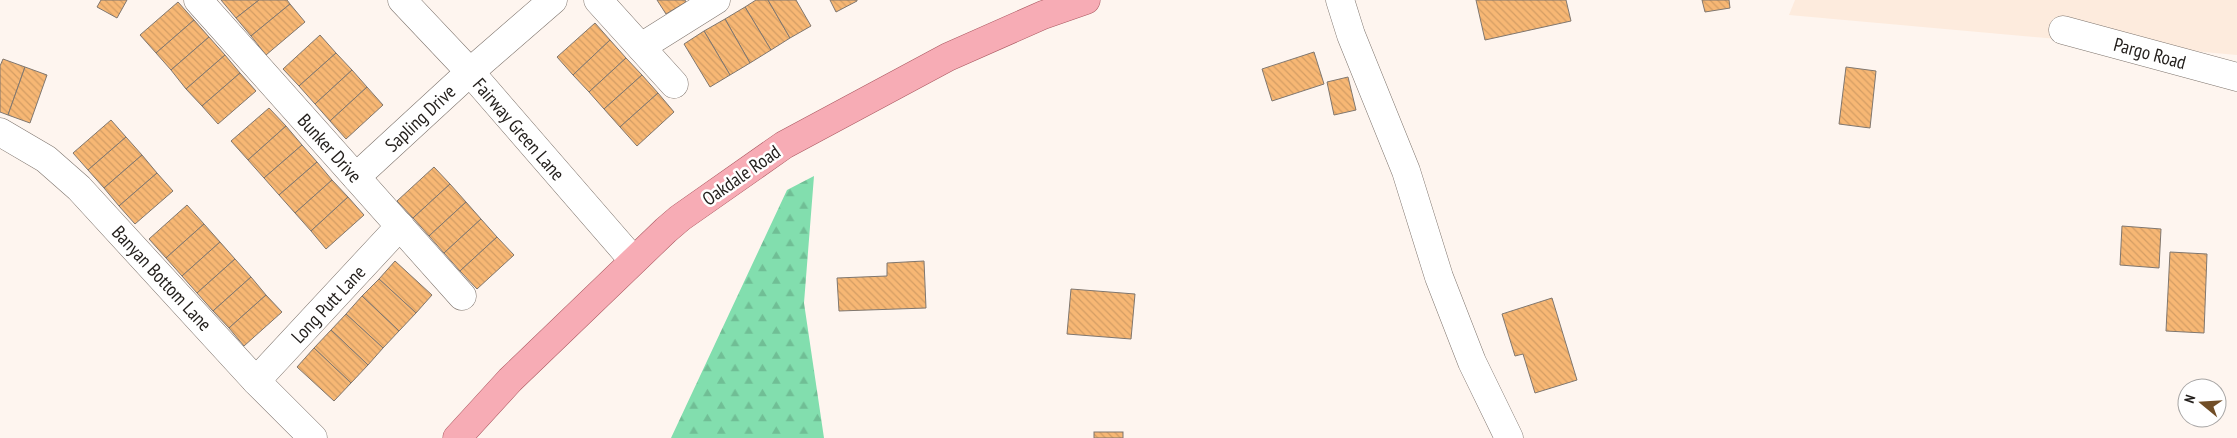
<svg xmlns="http://www.w3.org/2000/svg" width="2237" height="438" font-family="'PT Sans Narrow',sans-serif">
<style>
.built{fill:#fdebdd}
.forest{fill:url(#forest-firs)}
.building{fill:url(#building-back-hatch);stroke:#80776f}
.lines{fill:none;stroke-linecap:round;stroke-linejoin:round}
.minor-casing{stroke:#7e746d;stroke-width:29}
.major-casing{stroke:#a9575f;stroke-width:29}
.minor{stroke:#fff;stroke-width:28}
.major{stroke:#f7acb5;stroke-width:28}
.labels{text-anchor:middle;dominant-baseline:central;stroke-width:5;stroke-linejoin:round;paint-order:stroke}
.street-label{font-size:19px;fill:#221e1b;stroke:#fff}
</style>
<defs>
<pattern id="forest-firs" width="22" height="20" patternUnits="userSpaceOnUse" patternTransform="scale(1.25)"><rect width="22" height="20" fill="#82deae"/><path d="M5 1l3.5 6h-7zM16 11l3.5 6h-7z" fill="#70be95"/></pattern>
<pattern id="building-back-hatch" width="6" height="6" patternUnits="userSpaceOnUse" patternTransform="scale(1.25)"><rect width="6" height="6" fill="#f7b774"/><path d="M-1 5l2 2M0 0l6 6M5-1l2 2" fill="none" stroke="#d39d64"/></pattern>
</defs>
<rect width="100%" height="100%" fill="#fef5ef"/>
<path class="built" d="M1795 0H2237V55L1789 15Z"/>
<path class="forest" d="M814 176 804 303 824 438H671L787 190Z"/>
<g class="building">
<path d="M101 0H127L117 18 97 7Z"/>
<path d="M221 0H259L236 18Z"/>
<path d="M259 0H287L290 4 251 36 236 18Z"/>
<path d="M657 0H685L686 2 666 14Z"/>
<path d="M756 0H768L790 38 771 50 745 7Z"/>
<path d="M768 0H796L811 26 790 38Z"/>
<path d="M830 0H857V1L836 12Z"/>
<path d="M1476 0H1566L1571 21 1485 40Z"/>
<path d="M1702 0H1729L1730 8 1705 12Z"/>
<path d="M178 2 194 20 156 53 140 35Z"/>
<path d="M290 4 305 22 266 55 251 36Z"/>
<path d="M745 7 771 50 750 63 725 19Z"/>
<path d="M725 19 750 63 730 75 704 31Z"/>
<path d="M194 20 209 37 171 70 156 53Z"/>
<path d="M595 23 610 40 573 75 557 57Z"/>
<path d="M704 31 730 75 710 87 684 44Z"/>
<path d="M320 35 336 53 299 86 283 69Z"/>
<path d="M209 37 225 55 186 89 171 70Z"/>
<path d="M610 40 626 58 589 92 573 75Z"/>
<path d="M1314 52 1324 84 1272 101 1262 69Z"/>
<path d="M336 53 352 70 315 104 299 86Z"/>
<path d="M225 55 240 73 202 106 186 89Z"/>
<path d="M626 58 642 75 604 109 589 92Z"/>
<path d="M3 59 25 67 8 115 0 112V66Z"/>
<path d="M25 67 47 75 30 123 8 115Z"/>
<path d="M1846 67 1876 71 1870 128 1839 124Z"/>
<path d="M352 70 367 87 330 121 315 104Z"/>
<path d="M240 73 256 91 218 124 202 106Z"/>
<path d="M642 75 658 93 620 127 604 109Z"/>
<path d="M1348 77 1356 110 1334 115 1327 82Z"/>
<path d="M367 87 383 105 346 139 330 121Z"/>
<path d="M658 93 674 112 637 146 620 127Z"/>
<path d="M269 108 286 126 248 160 231 141Z"/>
<path d="M111 120 126 137 88 170 73 153Z"/>
<path d="M286 126 302 145 264 178 248 160Z"/>
<path d="M126 137 142 155 104 188 88 170Z"/>
<path d="M302 145 317 162 279 195 264 178Z"/>
<path d="M142 155 157 173 119 206 104 188Z"/>
<path d="M317 162 332 180 295 213 279 195Z"/>
<path d="M434 167 450 184 413 218 397 201Z"/>
<path d="M157 173 173 191 135 224 119 206Z"/>
<path d="M332 180 348 197 311 231 295 213Z"/>
<path d="M450 184 466 202 429 236 413 218Z"/>
<path d="M348 197 364 215 326 249 311 231Z"/>
<path d="M466 202 481 219 444 253 429 236Z"/>
<path d="M187 205 204 224 166 258 149 239Z"/>
<path d="M481 219 497 237 460 271 444 253Z"/>
<path d="M204 224 220 242 182 276 166 258Z"/>
<path d="M2122 226 2161 229 2159 268 2120 265Z"/>
<path d="M497 237 514 255 477 289 460 271Z"/>
<path d="M220 242 235 259 197 293 182 276Z"/>
<path d="M2170 252 2207 254 2204 333 2166 331Z"/>
<path d="M235 259 251 277 213 311 197 293Z"/>
<path d="M395 261 432 295 416 313 379 279Z"/>
<path d="M924 261 926 308 839 311 837 278 887 276V263Z"/>
<path d="M251 277 266 295 229 328 213 311Z"/>
<path d="M379 279 416 313 399 331 362 296Z"/>
<path d="M1071 289 1135 294 1131 339 1067 334Z"/>
<path d="M266 295 282 312 244 346 229 328Z"/>
<path d="M362 296 399 331 383 348 346 314Z"/>
<path d="M1552 298 1577 380 1535 393 1523 354 1515 356 1502 314Z"/>
<path d="M346 314 383 348 368 365 331 330Z"/>
<path d="M331 330 368 365 351 383 314 348Z"/>
<path d="M314 348 351 383 334 401 297 367Z"/>
<rect x="1094" y="432" width="29" height="6"/>
</g>
<g class="lines">
<defs>
<g id="minor">
<path d="M198 0 462 296"/>
<path d="M402 0 470 72 633 260"/>
<path d="M598 0 674 84"/>
<path d="M1340 0 1351 35 1406 171 1439 277 1472 362 1509 438"/>
<path d="M2063 30 2237 77"/>
<path d="M641 47 716 0"/>
<path d="M0 132 46 159 79 188 256 381 313 438"/>
<path d="M356 177 470 72 553 0"/>
<path d="M256 381 400 226"/>
</g>
<path id="major" d="M457 438 510 380 666 230 680 218 784 145 948 57 1043 15 1086 0"/>
</defs>
<use href="#minor" class="minor-casing"/>
<use href="#major" class="major-casing"/>
<use href="#minor" class="minor"/>
<use href="#major" class="major"/>
</g>
<g class="labels">
<g class="street-label">
<text transform="translate(2150 53) rotate(15)">Pargo Road</text>
<text transform="translate(420 118) rotate(-43)">Sapling Drive</text>
<text transform="translate(519 129) rotate(49)">Fairway Green Lane</text>
<text transform="translate(330 148) rotate(48)">Bunker Drive</text>
<text transform="translate(741 175) rotate(-35)">Oakdale Road</text>
<text transform="translate(162 278) rotate(47)">Banyan Bottom Lane</text>
<text transform="translate(328 304) rotate(-47)">Long Putt Lane</text>
</g>
</g>
<g transform="translate(2202 403) rotate(288)"><circle r="24" fill="#ffffff" stroke="#a7a5a4"/>
<path d="M0-4L9 19L0 12L-9 19Z" fill="#714e27"/>
<text y="-8" font-size="14" font-weight="bold" text-anchor="middle" fill="#221e1b">N</text>
</g>
</svg>
